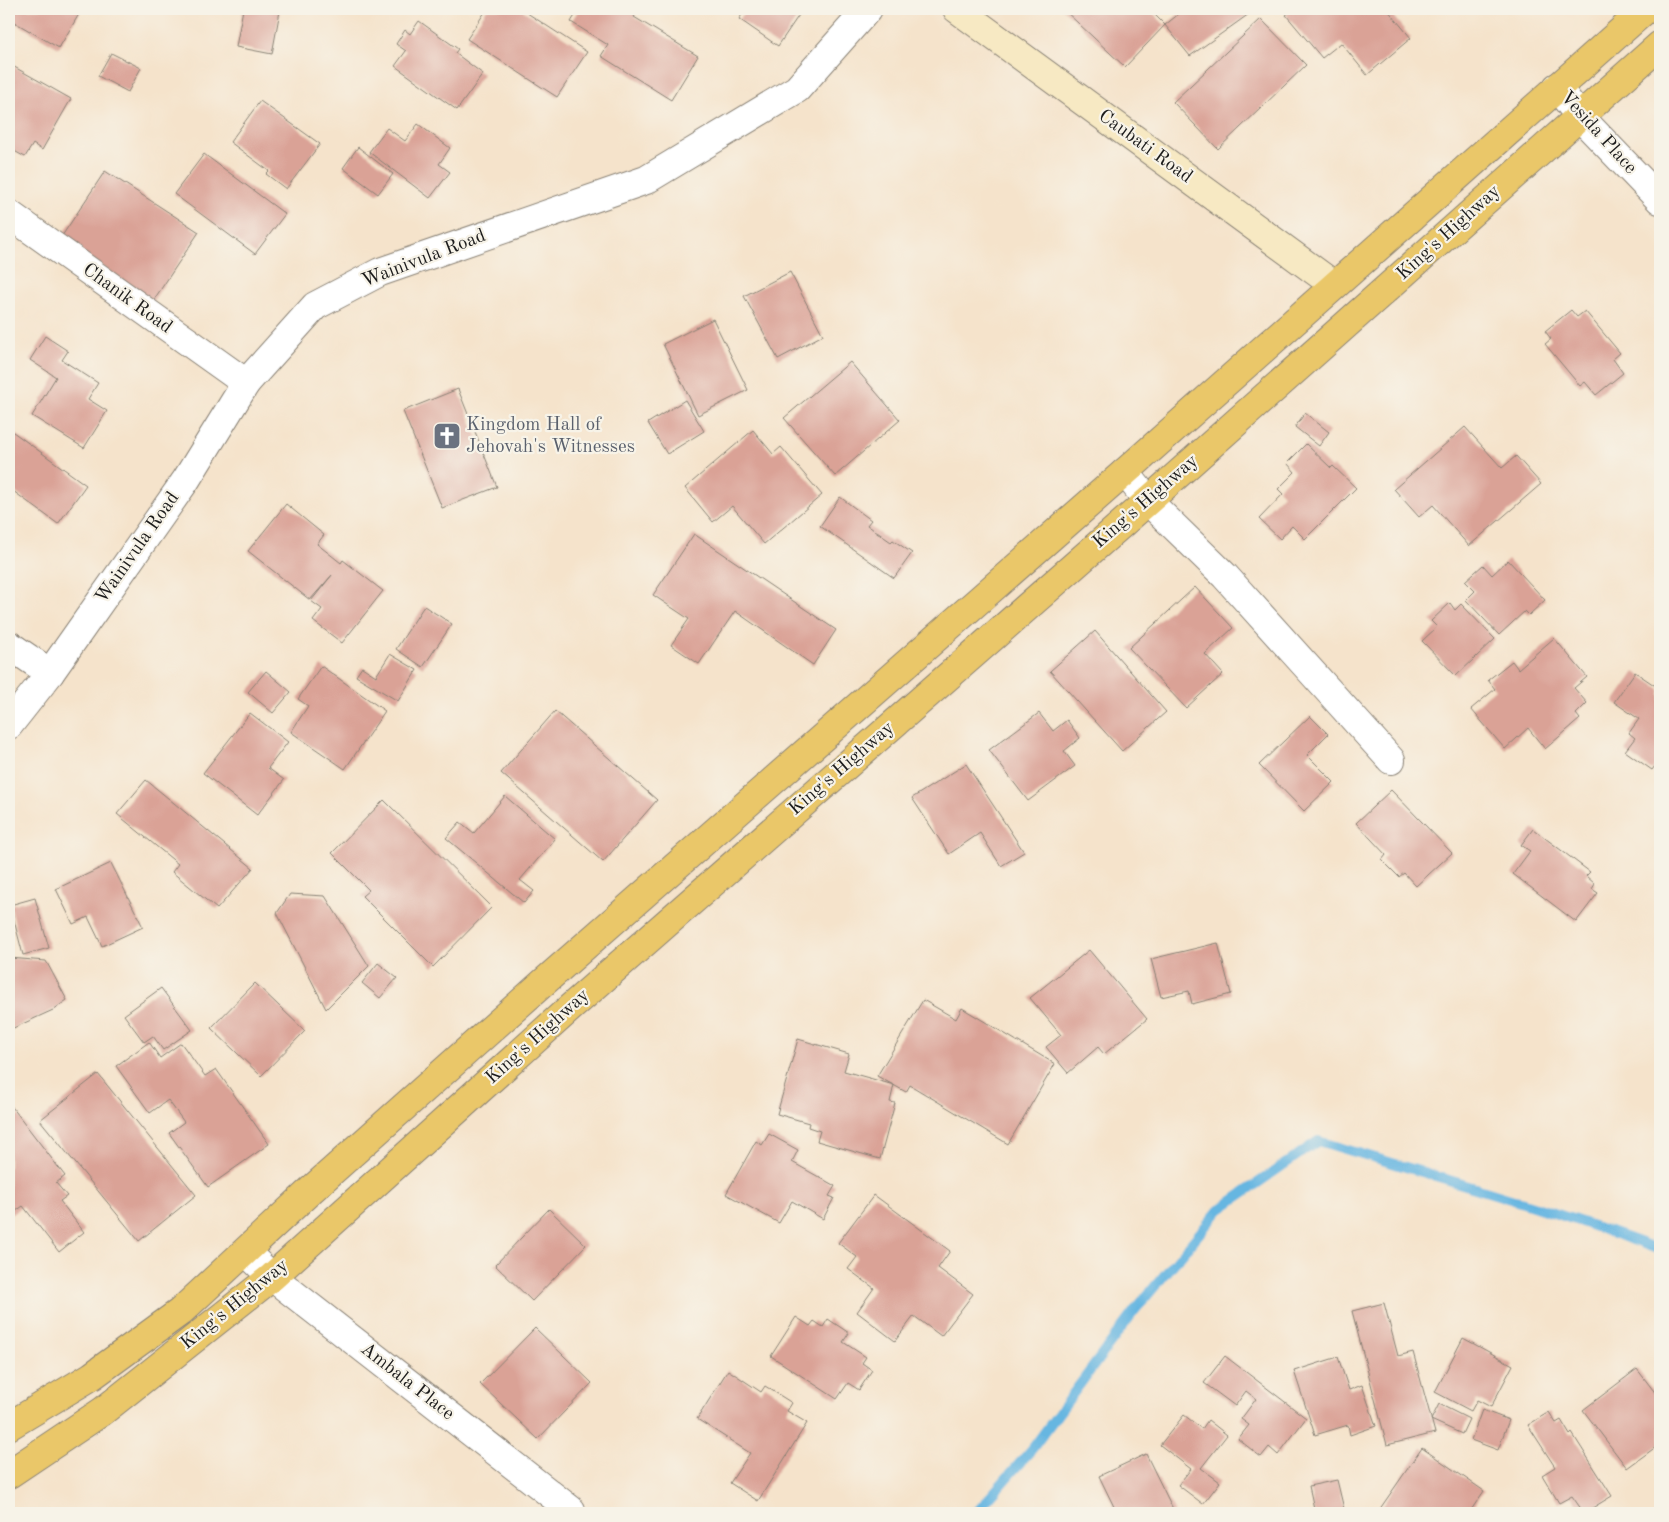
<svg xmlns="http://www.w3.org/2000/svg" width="1669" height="1522" font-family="'Old Standard TT',serif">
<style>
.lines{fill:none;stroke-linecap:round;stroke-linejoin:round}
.stream{stroke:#66b6e1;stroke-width:10}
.building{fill:#daa296}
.street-casing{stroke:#888074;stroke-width:30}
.secondary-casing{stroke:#888074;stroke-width:30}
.highway-casing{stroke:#888074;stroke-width:30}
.street{stroke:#fff;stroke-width:28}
.secondary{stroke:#f7e9c3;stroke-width:28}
.highway{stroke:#eac769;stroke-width:28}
.labels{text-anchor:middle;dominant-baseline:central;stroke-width:4.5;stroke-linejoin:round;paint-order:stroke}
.street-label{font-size:19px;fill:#1c1c1c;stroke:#f7f3e8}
.worship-label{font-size:19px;fill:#5b616d;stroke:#f7f3e8;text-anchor:start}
</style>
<rect width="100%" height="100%" fill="#f7f3e8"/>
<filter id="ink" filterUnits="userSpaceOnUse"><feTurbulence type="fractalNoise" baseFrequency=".02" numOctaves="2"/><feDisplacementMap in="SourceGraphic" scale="10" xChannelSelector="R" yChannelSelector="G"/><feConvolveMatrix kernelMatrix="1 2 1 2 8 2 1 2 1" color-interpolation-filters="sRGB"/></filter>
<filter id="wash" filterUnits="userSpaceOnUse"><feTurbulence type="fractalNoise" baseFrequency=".0096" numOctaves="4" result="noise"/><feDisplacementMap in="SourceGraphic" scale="20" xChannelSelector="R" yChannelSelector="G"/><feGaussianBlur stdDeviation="1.12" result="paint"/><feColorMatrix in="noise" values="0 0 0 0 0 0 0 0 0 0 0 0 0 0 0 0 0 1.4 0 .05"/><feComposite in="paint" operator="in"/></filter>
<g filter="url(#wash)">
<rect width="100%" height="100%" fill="#f5e3cb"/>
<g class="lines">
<path class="stream" d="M976 1513 1032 1449 1135 1310 1219 1210 1318 1141C1432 1175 1548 1208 1660 1250"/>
</g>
<g id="blocks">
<g class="building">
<path d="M9 9H82L59 48 9 19Z"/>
<path d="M243 9H267L280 11 272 54 236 47Z"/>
<path d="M487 9H521L587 52 557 97 467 39Z"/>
<path d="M579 9H639L634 17 698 56 671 100 601 56 608 45 571 22Z"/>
<path d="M746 9H803L778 46 739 19Z"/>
<path d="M1063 9H1149L1165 25 1125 67Z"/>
<path d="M1185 9H1256L1190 56 1165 25Z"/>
<path d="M1293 9H1387L1411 38 1367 75 1341 43 1322 58 1286 15Z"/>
<path d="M1261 19 1306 65 1218 149 1173 102Z"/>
<path d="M419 21 458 49 455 53 483 74 457 110 395 66 406 51 396 44 405 30 410 34Z"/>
<path d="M111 53 141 68 128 92 98 76Z"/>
<path d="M9 64 71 99 42 150 33 144 25 157 9 148Z"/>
<path d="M260 101 320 144 286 189 266 174 269 171 230 142Z"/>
<path d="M418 124 450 148 439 164 450 172 430 198 369 152 387 128 405 141Z"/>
<path d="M358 147 393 174 378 194 343 168Z"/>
<path d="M204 154 285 214 255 254 174 194Z"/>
<path d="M105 171 199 232 153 301 60 239Z"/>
<path d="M790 272 823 335 778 359 744 296Z"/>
<path d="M1571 310 1577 317 1585 311 1620 353 1613 359 1623 373 1596 395 1585 382 1580 386 1545 344 1551 339 1545 331Z"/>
<path d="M713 319 748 390 698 415 663 344Z"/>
<path d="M45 336 68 351 62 360 98 383 88 399 107 411 84 448 32 416 56 377 30 360Z"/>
<path d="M850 362 900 420 835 476 784 418Z"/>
<path d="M458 389 497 487 442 508 403 411Z"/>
<path d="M685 400 704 431 667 454 648 423Z"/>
<path d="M1305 413 1329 432 1319 446 1295 427Z"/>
<path d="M1465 427 1502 468 1516 456 1541 484 1469 546 1433 505 1419 517 1394 489Z"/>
<path d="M9 429 86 485 58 524 9 488Z"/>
<path d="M753 430 773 454 781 447 822 495 764 544 732 506 713 522 685 488Z"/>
<path d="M1306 444 1331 468 1333 466 1356 488 1305 539 1292 526 1280 539 1259 519 1283 494 1278 489 1295 472 1287 463Z"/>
<path d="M840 497 871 520 867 525 891 542 893 540 912 553 894 578 820 526Z"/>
<path d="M286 504 324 535 317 544 341 563 343 560 383 591 342 643 313 621 322 609 311 601 332 575 310 600 248 551Z"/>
<path d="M694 534 836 630 813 665 735 611 699 664 671 645 689 619 653 595Z"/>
<path d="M1508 560 1545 600 1529 615 1525 611 1499 635 1466 600 1475 591 1465 581 1483 565 1492 575Z"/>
<path d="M1195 587 1233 628 1205 654 1223 674 1186 708 1129 648Z"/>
<path d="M1450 603 1455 610 1461 604 1495 639 1456 676 1422 641 1437 627 1431 621Z"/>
<path d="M424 606 452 624 423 667 396 649Z"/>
<path d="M1095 631 1166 712 1122 751 1050 671Z"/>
<path d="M1554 638 1587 677 1574 688 1587 703 1576 714 1580 719 1545 749 1528 728 1505 749 1471 709 1495 689 1488 680 1512 661 1518 669Z"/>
<path d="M390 654 417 670 398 701 356 676 362 667 376 676Z"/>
<path d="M321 666 385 711 345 769 291 732 308 706 298 699Z"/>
<path d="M266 671 291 692 273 713 248 692Z"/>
<path d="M1635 672 1660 689V764L1658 762 1652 770 1625 751 1635 738 1629 733 1639 719 1614 702Z"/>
<path d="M555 711 657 800 603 862 501 773Z"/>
<path d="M250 713 288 742 268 768 284 780 257 815 203 773Z"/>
<path d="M1039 713 1053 731 1067 720 1080 738 1064 751 1075 766 1028 801 989 750Z"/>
<path d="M1310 716 1328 734 1307 755 1334 782 1304 811 1259 765Z"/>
<path d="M966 764 1024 852 1001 866 980 833 949 854 912 798Z"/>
<path d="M146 780 253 868 217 909 172 872 178 864 117 814Z"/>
<path d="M1391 790 1452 853 1416 886 1404 873 1399 877 1382 860 1386 855 1356 823Z"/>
<path d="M505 796 555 839 520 880 534 891 524 903 446 838 460 822 474 833Z"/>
<path d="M384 800 492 907 433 967 362 896 369 890 332 853Z"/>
<path d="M1533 829 1590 872 1586 876 1595 884 1592 889 1598 893 1576 922 1513 874 1530 851 1521 845Z"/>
<path d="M111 863 143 927 102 946 88 917 73 924 56 889Z"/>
<path d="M290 894 325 896 369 966 326 1009 277 913Z"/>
<path d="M35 898 49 948 23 955 10 905Z"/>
<path d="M1218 943 1231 994 1192 1004 1189 991 1161 997 1151 959Z"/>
<path d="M1089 950 1147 1019 1104 1054 1098 1047 1068 1073 1046 1047 1061 1035 1030 998Z"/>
<path d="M9 958 46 961 67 1000 53 1010 9 1030Z"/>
<path d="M378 963 397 978 380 998 362 983Z"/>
<path d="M255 983 305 1031 261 1076 211 1028Z"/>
<path d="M161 988 192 1030 163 1050 153 1036 144 1042 124 1015Z"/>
<path d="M923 1000 956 1019 962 1008 1055 1064 1008 1144 910 1085 906 1092 877 1076Z"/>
<path d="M798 1039 849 1054 844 1071 894 1085 890 1102 895 1103 880 1159 817 1141 820 1131 808 1127 809 1123 777 1114Z"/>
<path d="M149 1042 160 1058 181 1043 205 1076 216 1069 269 1144 208 1187 169 1133 184 1122 168 1100 150 1113 116 1066Z"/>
<path d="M98 1074 196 1195 139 1241 40 1120Z"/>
<path d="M9 1103 65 1176 56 1183 67 1196 60 1201 84 1232 59 1252 23 1206 9 1216Z"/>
<path d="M769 1134 798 1150 792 1162 835 1186 829 1196 834 1198 823 1219 792 1201 779 1223 726 1194 756 1141 762 1145Z"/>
<path d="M874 1195 950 1251 938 1268 973 1294 941 1336 914 1316 895 1341 857 1312 874 1288 848 1269 857 1257 838 1243Z"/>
<path d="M549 1209 586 1245 532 1301 495 1265Z"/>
<path d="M1384 1303 1398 1356 1413 1352 1435 1433 1387 1445 1352 1311Z"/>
<path d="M796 1317 810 1326 814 1321 823 1327 828 1319 849 1333 843 1342 866 1357 862 1363 872 1370 859 1390 848 1383 837 1399 771 1356Z"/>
<path d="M535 1328 592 1383 538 1439 480 1384Z"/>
<path d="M1463 1338 1513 1365 1491 1407 1477 1400 1471 1411 1435 1392Z"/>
<path d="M1225 1356 1306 1418 1278 1455 1269 1447 1261 1457 1238 1439 1249 1425 1241 1419 1256 1399 1246 1391 1235 1406 1204 1383Z"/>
<path d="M1338 1357 1349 1390 1362 1385 1376 1426 1350 1435 1348 1425 1315 1435 1294 1371Z"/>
<path d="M1637 1369 1660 1399V1444L1627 1468 1583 1410Z"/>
<path d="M728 1370 761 1392 765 1386 792 1403 787 1411 807 1423 758 1501 730 1483 750 1453 697 1419Z"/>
<path d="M1439 1404 1469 1419 1462 1434 1431 1420Z"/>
<path d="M1482 1410 1509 1420 1498 1450 1471 1440Z"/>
<path d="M1549 1412 1556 1423 1561 1420 1570 1435 1572 1433 1612 1496 1584 1513 1572 1496 1559 1503 1542 1475 1555 1467 1528 1425Z"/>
<path d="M1184 1415 1202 1429 1208 1420 1227 1435 1201 1468 1220 1482 1203 1504 1178 1485 1191 1469 1160 1445Z"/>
<path d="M1422 1448 1484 1491 1469 1513H1377Z"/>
<path d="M1146 1454 1175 1513H1117L1099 1476Z"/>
<path d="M1337 1480 1345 1513H1315L1309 1486Z"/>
</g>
</g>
</g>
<g filter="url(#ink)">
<use href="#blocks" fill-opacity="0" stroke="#888074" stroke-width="1"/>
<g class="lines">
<defs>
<g id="street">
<path d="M1557 87 1580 117 1660 200"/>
<path d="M9 214 246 383"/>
<path d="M1125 472 1148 501 1225 576 1391 760"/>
<path d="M9 645 50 673"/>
<path d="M9 725 50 673 186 480 246 383 315 306 380 272 646 180 797 89 868 9"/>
<path d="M246 1252 272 1277 571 1510"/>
</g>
<path id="secondary" d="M957 9 1334 285"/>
<g id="highway">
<path d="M9 1426 92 1376 180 1312 310 1191 544 982 1125 472 1646 9"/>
<path d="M9 1474 103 1411 272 1277 570 1008 1148 501 1660 45"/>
</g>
</defs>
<use href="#street" class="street-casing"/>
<use href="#secondary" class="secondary-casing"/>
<use href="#highway" class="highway-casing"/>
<use href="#street" class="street"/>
<use href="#secondary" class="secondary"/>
<use href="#highway" class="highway"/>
</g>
</g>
<defs>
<symbol id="church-square" viewBox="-11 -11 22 22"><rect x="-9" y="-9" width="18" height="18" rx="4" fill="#6b7280" stroke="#f7f3e8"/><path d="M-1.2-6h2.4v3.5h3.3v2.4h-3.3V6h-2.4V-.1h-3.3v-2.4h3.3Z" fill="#fff"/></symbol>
</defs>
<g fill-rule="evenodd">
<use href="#church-square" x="431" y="420" width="32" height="32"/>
</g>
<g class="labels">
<g class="street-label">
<text transform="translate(1598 133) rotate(48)">Vesida Place</text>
<text transform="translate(1145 147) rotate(36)">Caubati Road</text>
<text transform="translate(1449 233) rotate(-42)">King's Highway</text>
<text transform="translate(424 259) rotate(-21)">Wainivula Road</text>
<text transform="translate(127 299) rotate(36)">Chanik Road</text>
<text transform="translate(1146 502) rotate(-41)">King's Highway</text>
<text transform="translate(138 548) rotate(-55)">Wainivula Road</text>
<text transform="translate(842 769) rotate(-41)">King's Highway</text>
<text transform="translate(538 1037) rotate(-42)">King's Highway</text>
<text transform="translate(235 1305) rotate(-39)">King's Highway</text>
<text transform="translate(407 1382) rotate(38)">Ambala Place</text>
</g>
<g class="worship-label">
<text x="466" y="425">Kingdom Hall of<tspan x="466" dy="22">Jehovah's Witnesses</tspan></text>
</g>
</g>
<rect width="1669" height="1522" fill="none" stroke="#f7f3e8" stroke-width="30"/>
</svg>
